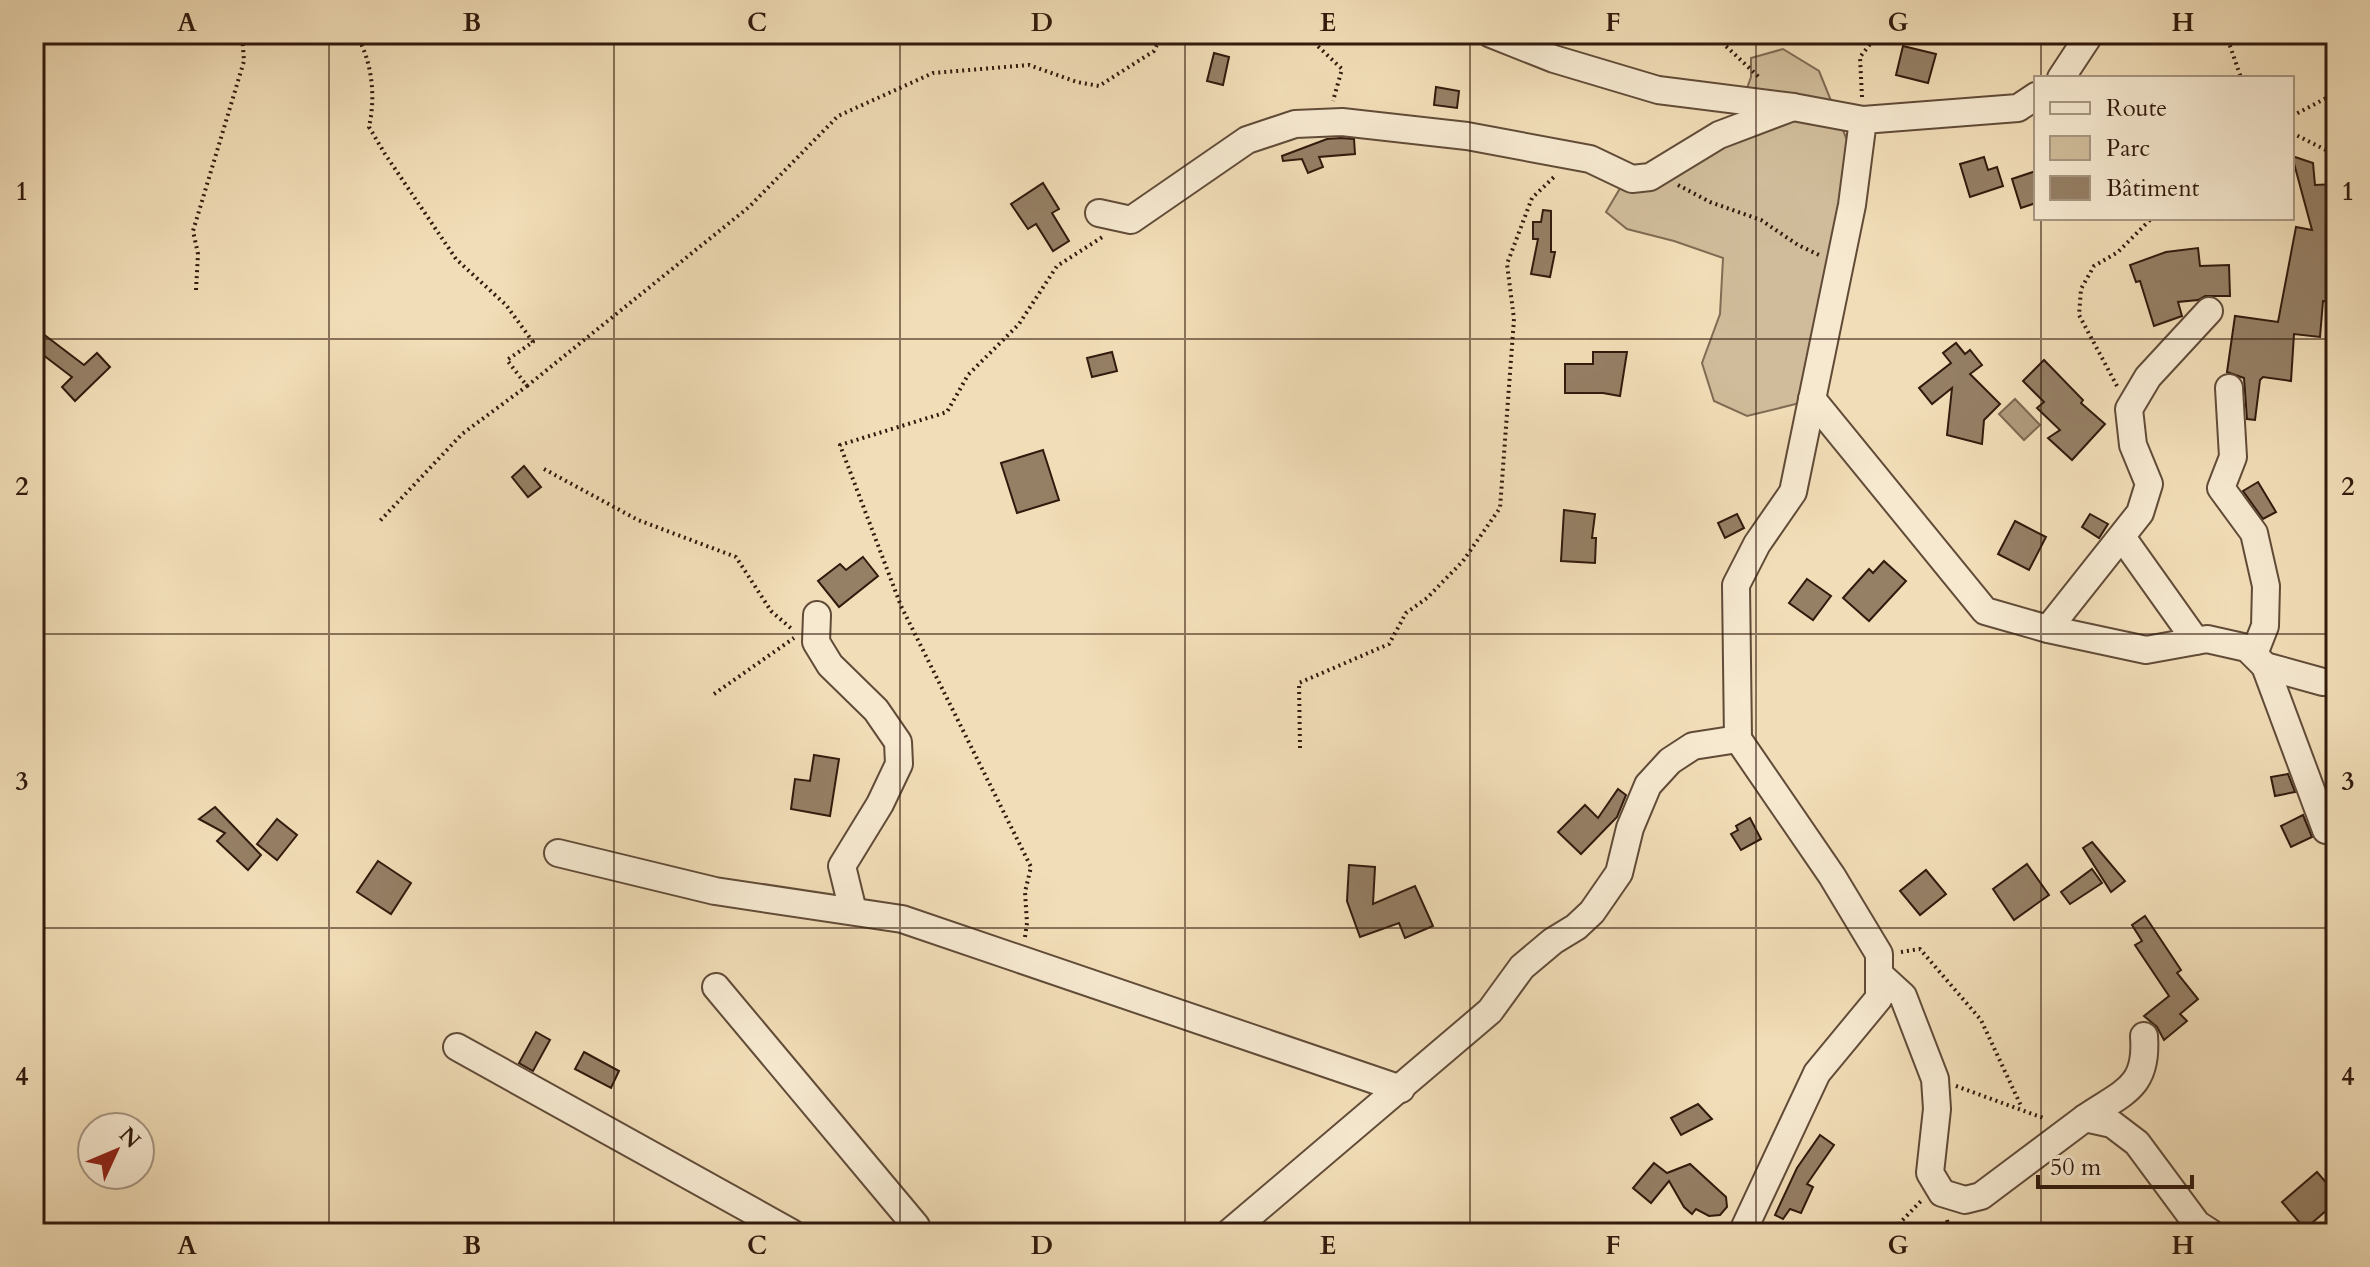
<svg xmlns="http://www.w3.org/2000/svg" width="2370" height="1267" font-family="Cardo,serif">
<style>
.green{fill:#d0bc9a;stroke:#806b54;stroke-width:2}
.water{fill:#b09b7d;stroke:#7d6750;stroke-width:2}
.building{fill:#957f65;stroke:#311a0d;stroke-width:2}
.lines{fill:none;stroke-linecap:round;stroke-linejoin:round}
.minor-casing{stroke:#614b38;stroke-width:30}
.path{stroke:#311a0d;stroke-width:4;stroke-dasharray:2 4;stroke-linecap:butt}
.minor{stroke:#f6e9d0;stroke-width:26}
.grid{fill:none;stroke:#311a0d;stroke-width:2;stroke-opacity:0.55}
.neatline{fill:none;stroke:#311a0d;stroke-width:3}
.grid-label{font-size:26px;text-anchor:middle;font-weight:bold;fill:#311a0d}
</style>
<rect width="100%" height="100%" fill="#f1ddb7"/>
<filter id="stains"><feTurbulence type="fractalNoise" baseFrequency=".0025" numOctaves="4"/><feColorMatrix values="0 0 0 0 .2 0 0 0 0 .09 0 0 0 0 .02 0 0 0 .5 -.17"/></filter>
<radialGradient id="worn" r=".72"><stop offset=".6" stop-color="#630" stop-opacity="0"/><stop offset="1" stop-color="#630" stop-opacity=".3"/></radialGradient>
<path class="green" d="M1783 49 1819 71 1849 145 1837 233 1800 403 1747 416 1714 401 1702 363 1720 314 1723 258 1674 241 1627 229 1606 212 1622 185 1677 176 1726 146 1751 77V58Z"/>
<path class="water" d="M2015 399 2040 425 2024 440 1999 414Z"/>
<g class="building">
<path d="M1903 46 1936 54 1928 83 1896 75Z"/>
<path d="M1214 53 1229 57 1223 85 1207 81Z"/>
<path d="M1436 87 1459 91 1457 108 1434 105Z"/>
<path d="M1341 138 1354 139 1355 154 1319 157 1323 167 1308 173 1302 159 1283 161 1282 156 1327 139Z"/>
<path d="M2292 156 2313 163 2315 185 2336 184V302L2323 301 2320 337 2294 334 2291 381 2263 377 2260 380 2255 420 2247 419 2244 378 2227 372 2235 316 2278 322 2296 227 2312 230Z"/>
<path d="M1984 157 1988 170 1997 167 2003 186 1970 197 1960 164Z"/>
<path d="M2036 171V203L2021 208 2012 179Z"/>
<path d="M1043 183 1059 209 1052 213 1069 241 1053 251 1036 224 1028 229 1011 204Z"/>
<path d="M1543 210 1551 211V252H1555L1550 277 1531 274 1538 239H1533V222H1541Z"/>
<path d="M2198 248 2200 266 2229 265 2230 296H2205L2198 300 2178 302 2182 316 2154 326 2140 281 2136 282 2130 265 2166 252Z"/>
<path d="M34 327 84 365 97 353 110 367 75 401 62 387 72 377 34 348Z"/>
<path d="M1956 343 1965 354 1970 350 1982 365 1970 374 2000 404 1984 420 1982 444 1947 435 1952 388 1932 404 1919 388 1951 363 1943 353Z"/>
<path d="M1112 352 1117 371 1092 377 1087 358Z"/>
<path d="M1593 352H1627L1620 396 1603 393H1565V364H1593Z"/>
<path d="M2044 360 2083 400 2081 403 2105 424 2072 460 2048 438 2060 430 2037 408 2044 402 2023 381Z"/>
<path d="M1043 450 1059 500 1017 513 1001 463Z"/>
<path d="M524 466 541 487 528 497 512 477Z"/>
<path d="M2258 482 2276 512 2263 519 2243 491Z"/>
<path d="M1564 510 1595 514 1592 538H1596L1595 563 1561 561Z"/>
<path d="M1737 514 1744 528 1725 538 1718 523Z"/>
<path d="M2090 514 2108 524 2099 538 2082 527Z"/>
<path d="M2015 521 2046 537 2029 570 1998 554Z"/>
<path d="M863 557 878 576 839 607 818 581 840 564 846 570Z"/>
<path d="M1884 561 1906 581 1869 621 1843 598 1869 569 1873 573Z"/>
<path d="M1807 579 1831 596 1813 620 1789 603Z"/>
<path d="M814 755 839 759 830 816 791 809 795 779 810 781Z"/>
<path d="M2288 774 2295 792 2275 796 2271 777Z"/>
<path d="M1618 789 1626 795 1617 817 1581 854 1558 832 1585 805 1598 818Z"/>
<path d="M215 807 261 855 248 870 217 841 225 833 199 819Z"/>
<path d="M2303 815 2312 837 2291 847 2281 826Z"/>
<path d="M1750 818 1761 839 1741 850 1731 834 1738 830 1736 826Z"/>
<path d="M277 819 297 835 277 860 257 844Z"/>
<path d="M2092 842 2125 881 2111 892 2083 848Z"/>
<path d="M378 861 411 883 391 914 357 892Z"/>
<path d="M2027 864 2049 895 2014 920 1993 889Z"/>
<path d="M1349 865 1375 867 1373 904 1415 886 1433 926 1405 938 1399 923 1360 937 1347 901Z"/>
<path d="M2092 869 2102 883 2070 904 2061 892Z"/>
<path d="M1926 870 1946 894 1920 915 1900 891Z"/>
<path d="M2145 916 2181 970 2177 973 2198 999 2180 1014 2187 1021 2164 1040 2157 1027 2144 1016 2169 996 2135 945 2142 941 2132 925Z"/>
<path d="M536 1032 550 1040 533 1071 519 1063Z"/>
<path d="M584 1052 619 1071 611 1088 575 1069Z"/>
<path d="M1698 1104 1712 1119 1681 1135 1671 1118Z"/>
<path d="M1820 1135 1834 1145 1807 1184 1813 1187 1801 1213 1790 1209 1783 1219 1775 1215 1797 1168Z"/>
<path d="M1654 1163 1667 1173 1690 1164 1726 1197 1727 1207 1720 1215 1709 1216 1696 1209 1692 1214 1684 1207 1669 1181 1651 1203 1633 1188Z"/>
<path d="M2317 1172 2336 1194V1202L2305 1229 2282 1202Z"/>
</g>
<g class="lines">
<defs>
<g id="minor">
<path d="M1491 34 1554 59 1658 90 1793 107 1863 120"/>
<path d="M2061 78 2090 34"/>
<path d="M1099 213 1131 220 1247 140 1295 124 1342 122 1467 136 1590 159 1632 179 1650 177 1719 135 1793 107"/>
<path d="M2229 388 2233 457 2221 488 2254 533 2266 586 2265 626 2254 654"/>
<path d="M1812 399 1985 611 2048 629 2146 650 2207 639 2247 648 2265 666 2323 682H2336"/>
<path d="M2122 537 2196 641"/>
<path d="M817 615 816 642 830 665 876 710 898 742 899 764 880 804 842 866 853 911"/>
<path d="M2048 629 2140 513 2149 484 2133 445 2129 409 2148 377 2209 311"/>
<path d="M2265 666 2326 830"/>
<path d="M558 853 715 891 902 919 1401 1089"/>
<path d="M1879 974 1903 996 1935 1079 1937 1109 1930 1173 1942 1193 1965 1200 1981 1196 2085 1118 2112 1124 2137 1143 2197 1224 2211 1233"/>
<path d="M716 987 916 1226 909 1233"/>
<path d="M457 1047 792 1233"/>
<path d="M2085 1118C2123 1092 2148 1088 2144 1036"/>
<path d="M1229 1233 1490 1011 1522 967 1553 941 1576 927 1592 912 1619 873 1630 828 1648 785 1670 761 1693 746 1738 739"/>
<path d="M1742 1233 1817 1073 1879 998V954L1832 876 1738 739 1736 585 1757 544 1793 492 1852 205 1863 120 2018 108 2036 96"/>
</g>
</defs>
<use href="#minor" class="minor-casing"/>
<g class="path">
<path d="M356 34C372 61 376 96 369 127L385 154 456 259 506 305 533 342 507 360 527 386 462 434 378 523"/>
<path d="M1305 34 1342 69 1333 101"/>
<path d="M1713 34 1761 79"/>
<path d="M2226 34 2241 78"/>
<path d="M1862 97 1860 57 1878 34"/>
<path d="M2292 116 2336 93"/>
<path d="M2292 133 2336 155"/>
<path d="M1678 185 1710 202 1761 220 1798 245 1819 255"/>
<path d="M196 290 198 254 193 231 244 61 242 34"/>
<path d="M527 386 749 207 838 116 933 73 1029 65 1077 82 1099 86 1154 51 1162 34"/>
<path d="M2117 386 2079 315 2081 289 2094 266 2118 252 2152 218"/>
<path d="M544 469 638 520 736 557 771 611 793 630"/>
<path d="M714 694 794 638"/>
<path d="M1300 748 1299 683 1389 644 1406 613 1427 598 1463 561 1500 508 1514 319 1507 264 1532 198 1555 176"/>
<path d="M1025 937 1027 923 1025 892 1031 867 901 606 840 445 947 412 968 375 1019 324 1057 266 1104 236"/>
<path d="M1901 952 1920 949 1981 1020 2022 1108"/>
<path d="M1956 1086 2046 1119"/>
<path d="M1947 1220 1950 1233"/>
<path d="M1890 1233 1922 1200"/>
</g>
<use href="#minor" class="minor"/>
</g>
<path class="grid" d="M329 34V1233M614 34V1233M900 34V1233M1185 34V1233M1470 34V1233M1756 34V1233M2041 34V78M2041 218V1233M34 339H2336M34 634H2336M34 928H2336"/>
<rect width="2370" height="1267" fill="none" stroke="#f1ddb7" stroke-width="88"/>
<rect x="2034" y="76" width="260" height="144" fill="#f6e9d0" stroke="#a79682" stroke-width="2"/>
<rect x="2050" y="102" width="40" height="12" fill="#f6e9d0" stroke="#a79682" stroke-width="2"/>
<text x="2106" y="116" font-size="24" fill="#311a0d">Route</text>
<rect x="2050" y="136" width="40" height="24" fill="#d0bc9a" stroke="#a79682" stroke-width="2"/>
<text x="2106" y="156" font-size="24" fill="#311a0d">Parc</text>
<rect x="2050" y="176" width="40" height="24" fill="#957f65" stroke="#a79682" stroke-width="2"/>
<text x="2106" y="196" font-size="24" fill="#311a0d">Bâtiment</text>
<g transform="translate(116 1151) rotate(46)"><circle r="38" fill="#f6e9d0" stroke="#a79682" stroke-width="2"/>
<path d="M0-6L14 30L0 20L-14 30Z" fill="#8f2418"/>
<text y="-12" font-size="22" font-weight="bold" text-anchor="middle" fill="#311a0d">N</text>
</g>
<path d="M2038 1175v12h154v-12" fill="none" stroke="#311a0d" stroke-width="4"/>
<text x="2050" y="1175" font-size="24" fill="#311a0d" stroke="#f6e9d0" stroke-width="6" paint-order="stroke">50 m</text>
<rect x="44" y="44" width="2282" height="1179" class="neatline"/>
<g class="grid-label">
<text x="187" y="31">A</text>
<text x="472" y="31">B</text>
<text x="757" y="31">C</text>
<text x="1042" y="31">D</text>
<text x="1328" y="31">E</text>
<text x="1613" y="31">F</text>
<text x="1898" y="31">G</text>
<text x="2183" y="31">H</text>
<text x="22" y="200">1</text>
<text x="2348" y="200">1</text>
<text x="22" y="495">2</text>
<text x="2348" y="495">2</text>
<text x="22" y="790">3</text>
<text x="2348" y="790">3</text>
<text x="22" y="1085">4</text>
<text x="2348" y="1085">4</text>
<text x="187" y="1254">A</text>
<text x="472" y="1254">B</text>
<text x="757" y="1254">C</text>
<text x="1042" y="1254">D</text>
<text x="1328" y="1254">E</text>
<text x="1613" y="1254">F</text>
<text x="1898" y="1254">G</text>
<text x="2183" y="1254">H</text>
</g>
<rect width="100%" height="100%" filter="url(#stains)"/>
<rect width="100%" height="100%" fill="url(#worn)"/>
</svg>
